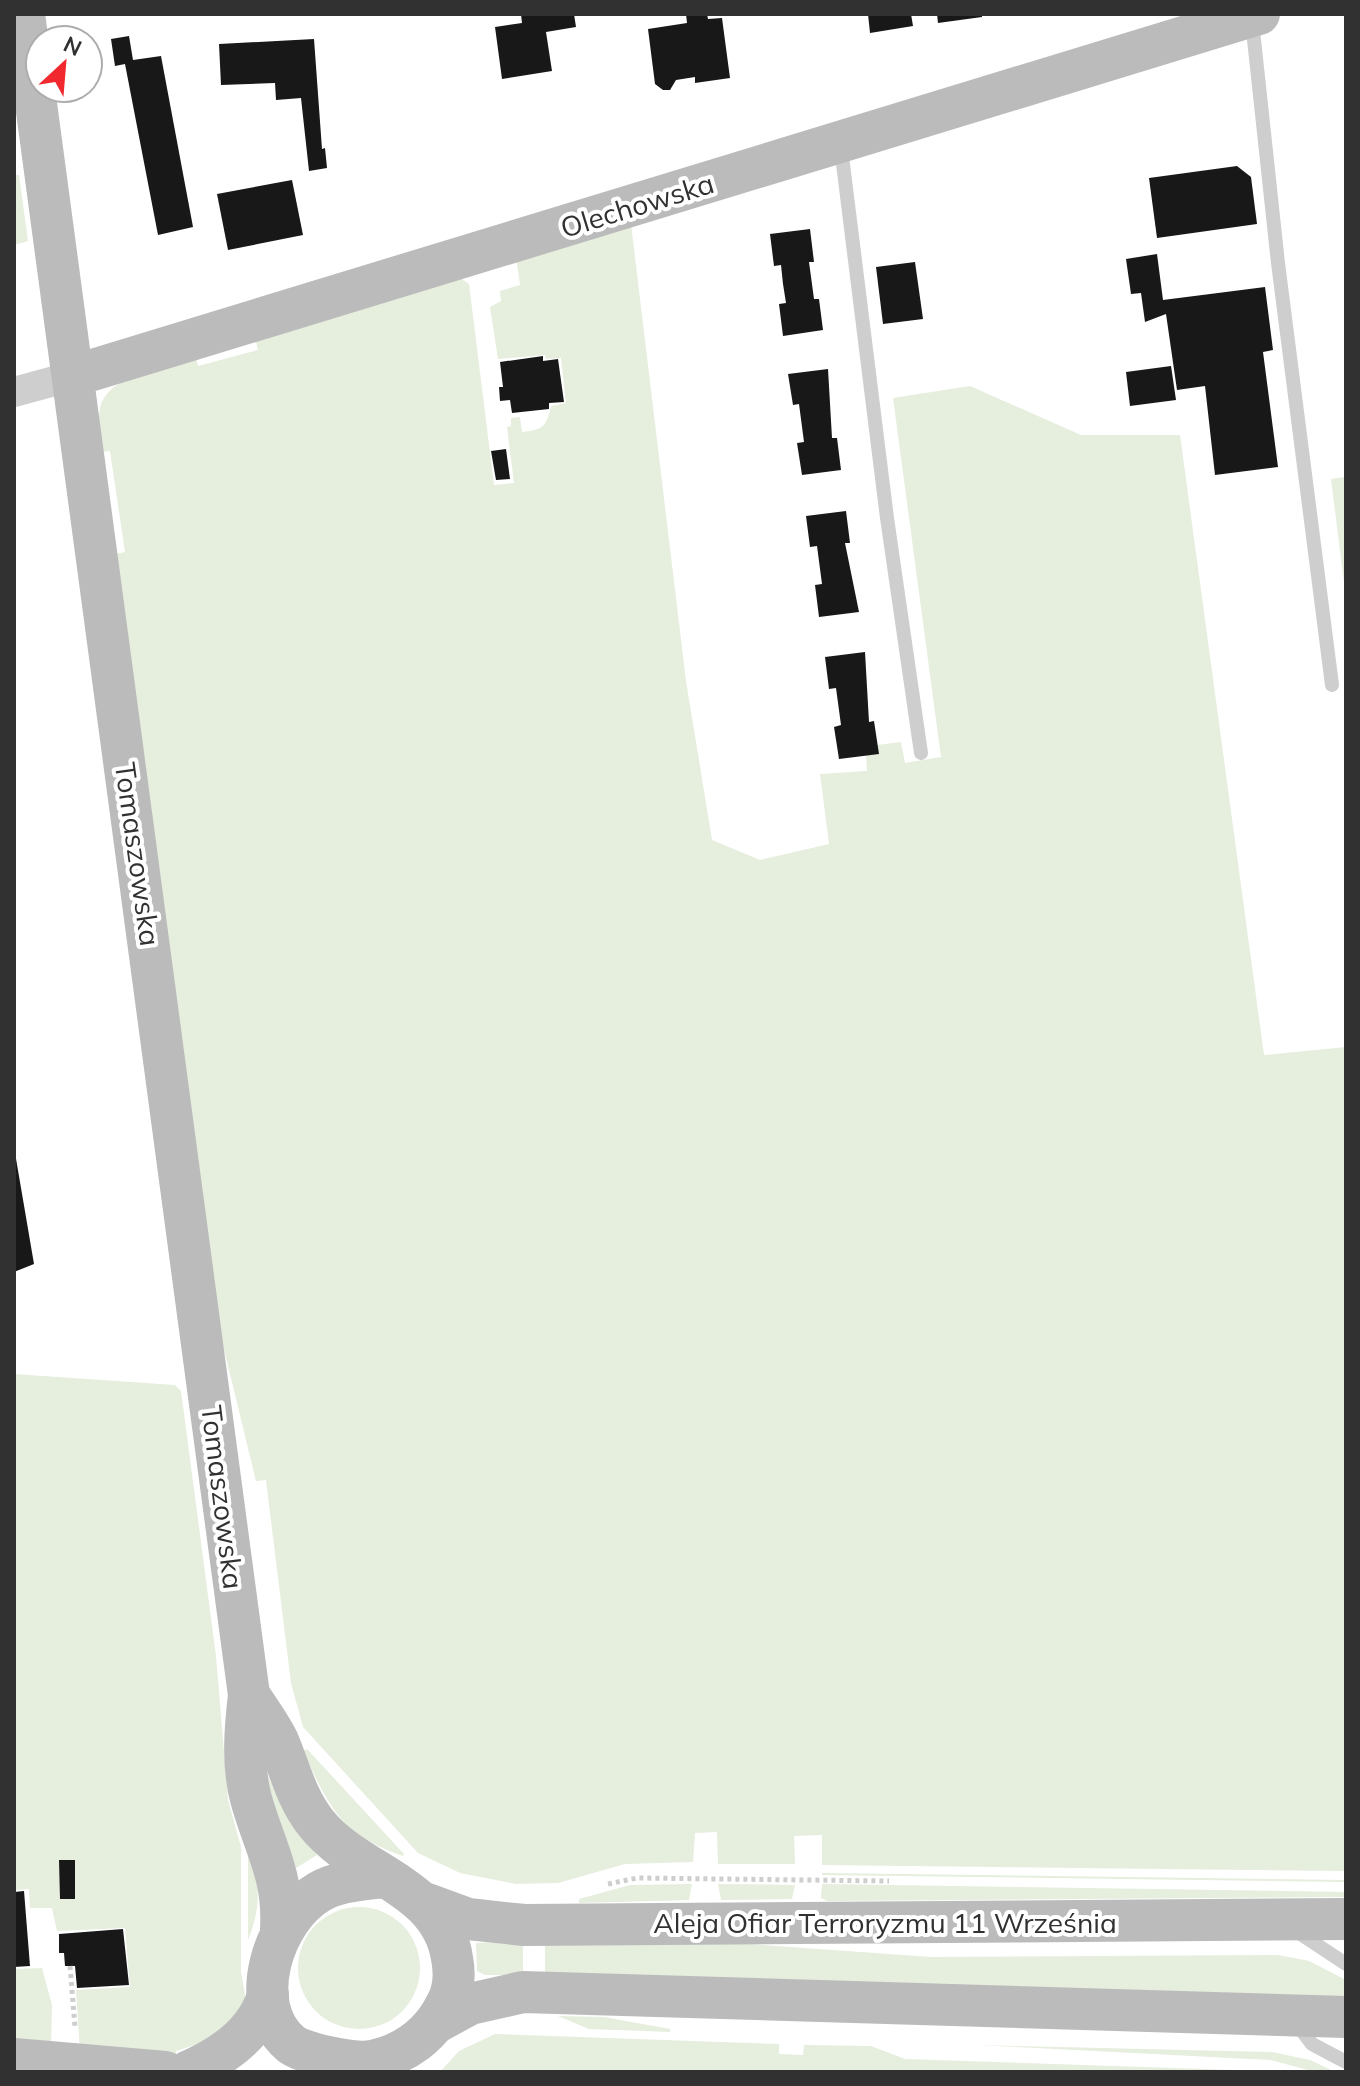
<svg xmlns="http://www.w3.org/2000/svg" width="1360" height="2086" font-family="Mulish,sans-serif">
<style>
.green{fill:#e6eede}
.building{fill:#181818}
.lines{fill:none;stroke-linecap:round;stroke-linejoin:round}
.path{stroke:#cecece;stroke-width:5;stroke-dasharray:4 4;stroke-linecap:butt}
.lane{stroke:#cecece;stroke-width:14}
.street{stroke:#cecece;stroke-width:30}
.secondary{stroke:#bbb;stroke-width:42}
.labels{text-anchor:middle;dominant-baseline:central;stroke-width:8;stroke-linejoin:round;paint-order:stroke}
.street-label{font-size:28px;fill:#313131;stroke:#fff}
</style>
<rect width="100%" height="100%" fill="#fff"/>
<g class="green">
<path d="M14 175H19L28 241 14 245Z"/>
<path d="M631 224 686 681 712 840 760 860 829 844 820 774 867 771 866 755 877 745 901 742 905 763 941 757 893 398 970 386 1081 435H1180L1264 1055 1346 1047V1871L822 1865V1835L794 1836 795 1864H718L717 1832 695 1833 693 1862 625 1864 558 1883 516 1884 460 1873 418 1853 303 1727 291 1683 266 1480 256 1481 221 1337 116 554 125 552 110 451 102 452C101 438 97 422 100 408 109 373 166 367 196 358L198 366 258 350 256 342 459 277 469 284 494 485 514 483 507 427 511 426V418L520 417 522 432C544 430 547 425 551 406L566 403 561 358 546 359 545 355 498 359 490 307 501 301 500 291 520 285 516 257Z"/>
<path d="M1346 477V599L1331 479Z"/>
<path d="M14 1374 175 1385 181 1391 216 1656 228 1800 241 1847V1972L246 2001 243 2013 201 2043 176 2051V2057L80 2051 76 1990 130 1987 125 1928 57 1931 52 1908H30L29 1889 14 1890Z"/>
<path d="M307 1749 404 1854 403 1856C340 1834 330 1808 303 1751Z"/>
<path d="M256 1761 267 1774 291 1824 317 1855 296 1868Z"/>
<path d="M248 1848C260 1883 262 1905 248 1940Z"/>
<path d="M822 1873 1346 1880V1882L822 1875Z"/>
<path d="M692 1884 689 1900 579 1903V1899L630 1885Z"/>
<path d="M718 1884 795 1885 792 1899 721 1900Z"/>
<path d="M822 1884 1346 1892V1897L827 1901 821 1898Z"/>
<circle cx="359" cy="1968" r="61"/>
<path d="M523 1941V1975H485L477 1971 476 1943Z"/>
<path d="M545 1942 735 1943 931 1957 1278 1955 1309 1961 1346 1980V2000L545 1975Z"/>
<path d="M42 1968 52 2005 51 2048 14 2045V1969Z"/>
<path d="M558 2016 604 2017 670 2029V2032L589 2029Z"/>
<path d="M495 2034 779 2044V2054L803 2055 804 2045 871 2046 905 2059 1293 2072H440L459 2051Z"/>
<path d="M977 2045 1272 2052 1310 2060 1335 2072H1315L1271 2060Z"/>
</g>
<g class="building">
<path d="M521 14H574L576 27 546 32 552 71 502 79 495 27 522 23Z"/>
<path d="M686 14H707L708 19 722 18 730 78 695 83V77L676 80 670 90H663L655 84 648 29 687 23Z"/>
<path d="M868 14H911L913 26 870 33Z"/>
<path d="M937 14H982V17L938 23Z"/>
<path d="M129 36 133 60 161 56 193 227 158 235 125 64 115 66 111 39Z"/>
<path d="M314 39 322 149 325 148 327 168 309 171 301 98 276 100 275 83 221 85 219 44Z"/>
<path d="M1237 166 1251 177 1257 224 1157 238 1149 178Z"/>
<path d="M292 180 303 235 228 250 217 194Z"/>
<path d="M810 229 814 262H809L814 299H819L823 330 783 336 779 304 786 303 783 284 781 265 774 266 770 234Z"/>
<path d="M1157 254 1163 300 1265 287 1273 350 1263 352 1278 467 1215 475 1205 386 1177 390 1166 314 1145 322 1141 293 1131 294 1126 259Z"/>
<path d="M915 262 923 319 883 324 876 267Z"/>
<path d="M543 356V361L558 359 564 402 549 403V409L512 413 510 400 500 401 499 387H503L500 362Z"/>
<path d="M1171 366 1176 400 1130 406 1126 372Z"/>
<path d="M828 369 832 438H837L841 470 802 475 797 443 804 442 799 404 793 405 788 374Z"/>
<path d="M506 449 510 479 496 480 491 451Z"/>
<path d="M846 511 850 543H845L859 612 819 617 815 585 822 584 817 546 810 547 806 516Z"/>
<path d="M865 652 869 722 874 721 879 754 839 759 834 727 841 725 836 688 829 689 825 657Z"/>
<path d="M14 1147 34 1264 14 1272Z"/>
<path d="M59 1860H75V1899H60Z"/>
<path d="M24 1891 30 1966 14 1967V1892Z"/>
<path d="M123 1929 129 1985 77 1988 75 1966H65L64 1953H59V1934Z"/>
</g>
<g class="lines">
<g class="path">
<path d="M608 1884 637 1878 889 1881"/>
<path d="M70 1966 75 2027"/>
</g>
<g class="lane">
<path d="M1252 21 1278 263 1332 685"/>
<path d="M841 148 887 518 921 753"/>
<path d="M1293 1929 1346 1964"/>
<path d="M1296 2023 1312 2044 1346 2062"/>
</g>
<path class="street" d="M14 392 73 376"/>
<g class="secondary">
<path d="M24 14 249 1695C245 1729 242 1765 251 1799 265 1849 284 1875 281 1929"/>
<path d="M73 376 1259 14"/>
<path d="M249 1695C259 1710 270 1725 278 1741 290 1769 296 1798 316 1823 357 1875 441 1885 452 1958 455 1974 454 1991 446 2005 431 2035 405 2054 372 2061 356 2064 303 2054 291 2044 244 2005 274 1918 319 1892 338 1881 361 1880 383 1877"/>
<path d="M427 1904 468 1919 524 1925 1346 1919"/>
<path d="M437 2022 470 2004 523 1992 1346 2017"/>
<path d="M14 2059 165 2072"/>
<path d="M187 2072C222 2057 257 2033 268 1995"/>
</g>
</g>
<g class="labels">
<g class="street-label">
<text transform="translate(637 205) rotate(-17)">Olechowska</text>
<text transform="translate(138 854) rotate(82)">Tomaszowska</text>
<text transform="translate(223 1497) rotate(83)">Tomaszowska</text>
<text x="885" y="1922">Aleja Ofiar Terroryzmu 11 Września</text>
</g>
</g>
<rect width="1360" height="2086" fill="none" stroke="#313131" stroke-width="32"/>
<g transform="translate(64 64) rotate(26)"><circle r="38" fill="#ffffff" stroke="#adadad" stroke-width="2"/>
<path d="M0-6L14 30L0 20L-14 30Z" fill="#f1292f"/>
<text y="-12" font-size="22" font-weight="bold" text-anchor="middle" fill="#313131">N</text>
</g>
</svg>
